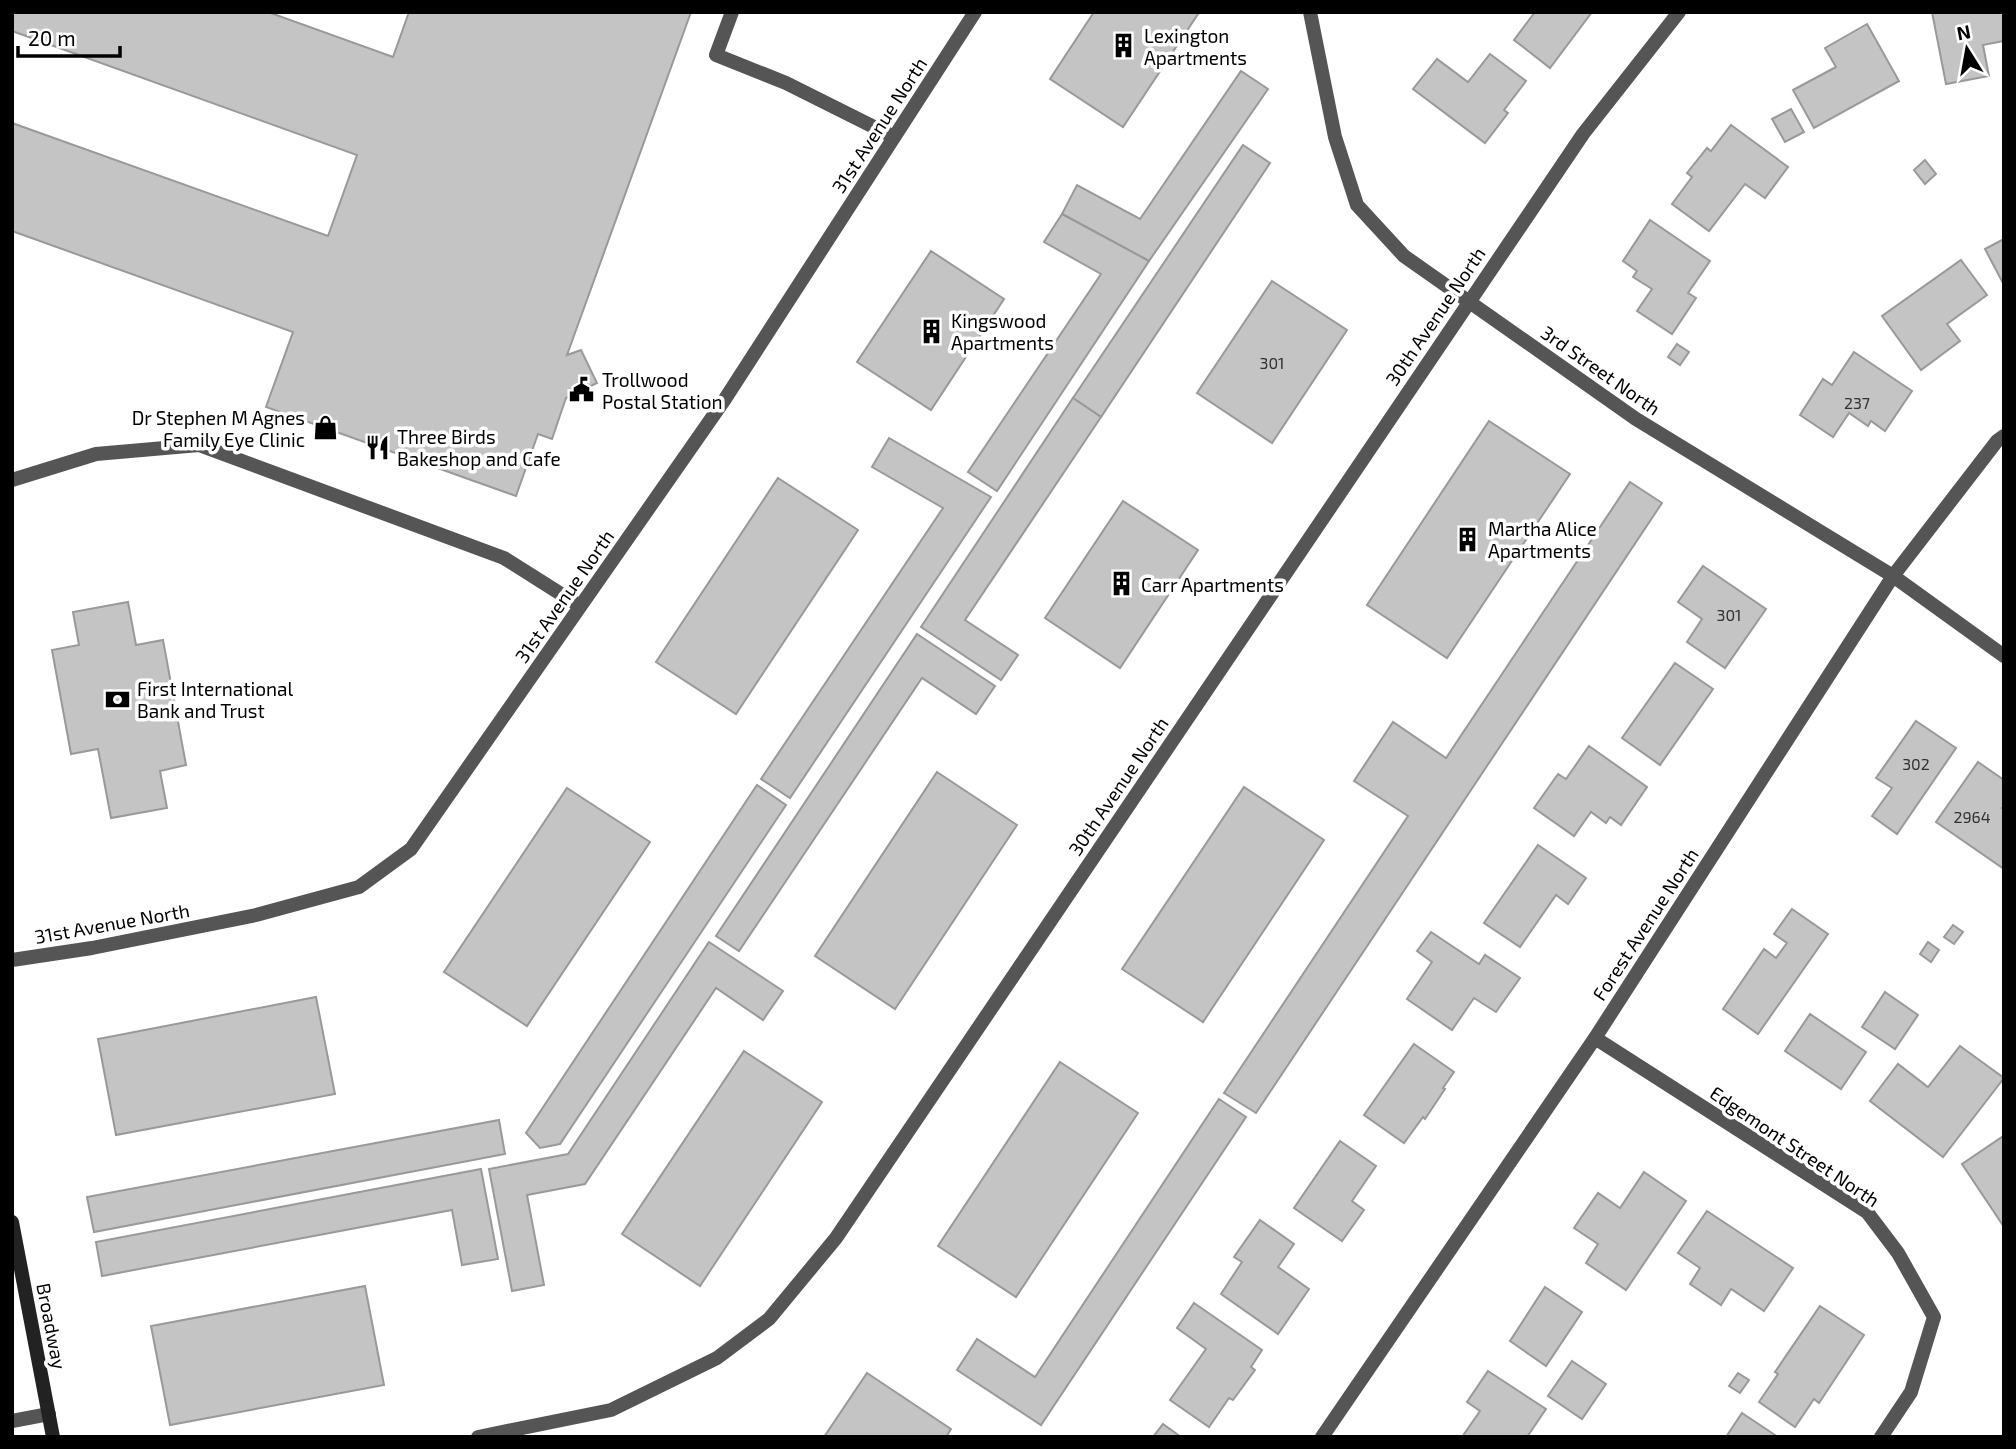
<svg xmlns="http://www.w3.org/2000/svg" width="2016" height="1449" font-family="'Exo 2',sans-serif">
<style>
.building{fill:#c4c4c4;stroke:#999;stroke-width:2}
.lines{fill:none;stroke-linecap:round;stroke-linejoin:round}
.lane{stroke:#555;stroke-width:14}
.street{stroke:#555;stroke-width:14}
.secondary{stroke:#222;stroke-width:14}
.labels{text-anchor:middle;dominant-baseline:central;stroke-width:7;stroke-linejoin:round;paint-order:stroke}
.number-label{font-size:16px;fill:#313131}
.poi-label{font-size:19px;fill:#000;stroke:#fff;text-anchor:start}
.street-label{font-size:19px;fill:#000;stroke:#fff}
</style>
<rect width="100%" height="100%" fill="#fff"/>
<g class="building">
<path d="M12 12H268L393 57 409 12H691L567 355 581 350 597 383 566 398 552 439 538 434 516 496 266 407 293 332 12 231V123L328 236 357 155 12 31Z"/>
<path d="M1094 12H1195L1198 14 1123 127 1050 79Z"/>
<path d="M1535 12H1592L1550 68 1514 40Z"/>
<path d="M1932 12H2004V41L1983 45 1989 76 1946 84Z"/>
<path d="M1867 24 1899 81 1814 128 1793 90 1836 67 1825 48Z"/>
<path d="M1490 54 1526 81 1504 110 1508 113 1485 143 1413 89 1437 59 1468 82Z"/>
<path d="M1241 71 1268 89 1149 261 1062 214 1077 185 1140 219Z"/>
<path d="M1791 109 1804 132 1785 142 1772 119Z"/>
<path d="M1731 125 1788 167 1765 198 1745 184 1709 231 1672 204 1692 177 1687 173 1707 148 1711 151Z"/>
<path d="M1243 145 1270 163 1101 417 1073 398Z"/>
<path d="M1925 160 1936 174 1925 184 1914 170Z"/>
<path d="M1062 214 1149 261 997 491 968 472 1101 274 1044 242Z"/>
<path d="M1650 220 1710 261 1688 293 1696 298 1672 334 1637 311 1652 289 1633 277 1637 271 1623 261Z"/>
<path d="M2004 239V285L1985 249Z"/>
<path d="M931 251 1004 299 931 410 857 362Z"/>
<path d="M1961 260 1987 295 1947 324 1960 341 1921 370 1882 316Z"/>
<path d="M1272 281 1347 330 1272 443 1197 393Z"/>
<path d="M1677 344 1689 352 1680 365 1668 357Z"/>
<path d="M1854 352 1912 391 1885 431 1871 421 1868 426 1849 413 1833 437 1800 415 1823 379 1832 385Z"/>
<path d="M1073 398 1101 417 965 620 1018 655 1001 680 921 627Z"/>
<path d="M1489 421 1570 474 1447 658 1367 605Z"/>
<path d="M889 438 991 497 790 798 761 779 943 508 872 467Z"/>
<path d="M778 478 858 530 736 714 656 662Z"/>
<path d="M1630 482 1662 503 1256 1113 1224 1093 1408 816 1354 781 1393 722 1446 758Z"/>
<path d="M1123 501 1198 550 1120 668 1045 618Z"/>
<path d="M1703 566 1766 609 1725 668 1687 642 1702 619 1678 602Z"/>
<path d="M128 602 136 645 163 640 186 765 160 771 167 808 111 818 98 749 71 754 52 650 79 645 73 612Z"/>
<path d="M917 634 995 686 976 714 922 678 739 951 716 936Z"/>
<path d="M1675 663 1713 689 1660 765 1622 738Z"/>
<path d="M1916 721 1956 748 1897 834 1872 816 1892 788 1876 778Z"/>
<path d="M1589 746 1647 787 1621 825 1610 817 1606 823 1591 812 1574 836 1534 808 1558 774 1566 779Z"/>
<path d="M1978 762 2004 780V806L2002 808 2004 809V869L1936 822Z"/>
<path d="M937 772 1017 825 895 1009 815 956Z"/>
<path d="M757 785 786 805 560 1144 540 1148 526 1133Z"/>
<path d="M1244 787 1324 840 1203 1022 1122 969Z"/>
<path d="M567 788 650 842 527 1026 444 972Z"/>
<path d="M1538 845 1586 878 1568 904 1556 895 1520 947 1484 923Z"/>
<path d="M1792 909 1828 934 1758 1034 1723 1009 1764 949 1776 958 1787 943 1774 934Z"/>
<path d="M1953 925 1963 932 1954 944 1944 937Z"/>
<path d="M1431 932 1479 964 1485 955 1520 978 1496 1012 1474 998 1452 1030 1407 999 1432 962 1417 951Z"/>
<path d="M709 942 783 991 763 1020 716 988 585 1184 527 1195 544 1285 512 1291 489 1169 568 1154Z"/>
<path d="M1928 942 1939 950 1931 962 1920 954Z"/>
<path d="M1885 992 1918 1015 1895 1049 1862 1027Z"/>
<path d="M316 997 335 1094 116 1135 98 1039Z"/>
<path d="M1810 1014 1866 1052 1841 1089 1785 1051Z"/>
<path d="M1414 1044 1454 1072 1443 1088 1445 1089 1425 1119 1423 1117 1404 1143 1364 1115Z"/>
<path d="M1960 1046 2004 1078 1943 1157 1870 1101 1898 1064 1928 1087Z"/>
<path d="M744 1051 822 1102 700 1286 622 1234Z"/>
<path d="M1060 1062 1138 1113 1016 1297 938 1246Z"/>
<path d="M1219 1099 1246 1117 1041 1425 957 1370 977 1339 1035 1377Z"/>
<path d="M499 1120 505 1154 94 1232 87 1197Z"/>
<path d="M2002 1137 2004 1140V1227L1962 1164Z"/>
<path d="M1340 1141 1376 1166 1352 1201 1364 1210 1342 1241 1294 1208Z"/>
<path d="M481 1169 498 1259 462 1265 452 1210 102 1276 96 1242Z"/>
<path d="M1644 1172 1686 1201 1626 1290 1586 1263 1598 1244 1574 1228 1598 1193 1620 1208Z"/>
<path d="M1707 1211 1793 1268 1764 1311 1731 1289 1721 1305 1690 1284 1700 1268 1678 1253Z"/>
<path d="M1260 1220 1294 1244 1278 1267 1309 1289 1278 1334 1221 1294 1242 1262 1234 1257Z"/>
<path d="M365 1286 384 1385 170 1425 151 1326Z"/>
<path d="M1545 1287 1582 1312 1546 1366 1510 1341Z"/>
<path d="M1194 1303 1262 1350 1251 1367 1255 1370 1233 1400 1229 1398 1209 1427 1170 1400 1206 1349 1177 1328Z"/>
<path d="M1820 1306 1864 1335 1819 1403 1814 1399 1795 1427 1759 1402 1778 1374 1775 1372Z"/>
<path d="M1572 1361 1606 1384 1582 1419 1548 1396Z"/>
<path d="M1488 1371 1546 1409 1527 1437H1462L1480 1411 1467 1402Z"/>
<path d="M867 1373 951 1429 946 1437H824Z"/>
<path d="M1738 1373 1749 1380 1740 1393 1729 1386Z"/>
<path d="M1742 1413 1778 1437H1726Z"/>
<path d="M1163 1424 1181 1437H1153Z"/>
</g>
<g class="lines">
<g class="lane">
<path d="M732 12 716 55 786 83 894 137"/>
<path d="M12 480 96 454 199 445 504 558 580 606"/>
</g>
<g class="street">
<path d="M1310 12 1335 137 1357 205 1404 256 1636 419 1893 576 2004 656"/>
<path d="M12 960 92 948 256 915 359 887 411 849 725 399 975 12"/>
<path d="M1595 1038 1867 1212 1898 1253 1934 1317 1911 1392 1881 1437"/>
<path d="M12 1421 49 1414"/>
<path d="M478 1437 611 1410 717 1358 769 1319 836 1238 1583 134 1679 12"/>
<path d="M1322 1437 1595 1038 1893 576 1997 441 2004 436"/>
</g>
<path class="secondary" d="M12 1222 53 1437"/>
</g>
<defs>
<symbol id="building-bare" viewBox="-9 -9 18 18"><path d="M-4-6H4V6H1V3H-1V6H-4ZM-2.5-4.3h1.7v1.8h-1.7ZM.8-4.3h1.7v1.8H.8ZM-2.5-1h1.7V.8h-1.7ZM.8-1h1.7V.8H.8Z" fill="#000" stroke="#fff" stroke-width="2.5" paint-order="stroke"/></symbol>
<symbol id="civic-bare" viewBox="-9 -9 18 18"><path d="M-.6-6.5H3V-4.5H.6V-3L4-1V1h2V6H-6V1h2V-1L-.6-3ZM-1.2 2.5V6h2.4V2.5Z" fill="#000" stroke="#fff" stroke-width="2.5" paint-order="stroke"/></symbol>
<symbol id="shop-bare" viewBox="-9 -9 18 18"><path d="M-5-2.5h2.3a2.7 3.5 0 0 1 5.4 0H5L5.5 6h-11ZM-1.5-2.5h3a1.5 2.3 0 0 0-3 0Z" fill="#000" stroke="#fff" stroke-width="2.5" paint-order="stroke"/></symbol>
<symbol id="restaurant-bare" viewBox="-9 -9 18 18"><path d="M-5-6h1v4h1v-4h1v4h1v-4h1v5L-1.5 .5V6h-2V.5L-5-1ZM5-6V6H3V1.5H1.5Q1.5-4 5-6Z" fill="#000" stroke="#fff" stroke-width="2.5" paint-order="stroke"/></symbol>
<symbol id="bank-bare" viewBox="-9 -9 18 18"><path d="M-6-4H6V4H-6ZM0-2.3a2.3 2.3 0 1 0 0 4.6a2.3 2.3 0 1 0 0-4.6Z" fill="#000" stroke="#fff" stroke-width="2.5" paint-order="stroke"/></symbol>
</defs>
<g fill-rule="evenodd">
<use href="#building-bare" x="1106" y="28" width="35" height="35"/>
<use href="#building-bare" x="914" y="314" width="35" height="35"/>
<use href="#civic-bare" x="564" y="372" width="35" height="35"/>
<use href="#shop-bare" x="308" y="410" width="35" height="35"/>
<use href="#restaurant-bare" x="360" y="430" width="35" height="35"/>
<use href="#building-bare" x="1450" y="522" width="35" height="35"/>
<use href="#building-bare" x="1104" y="566" width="35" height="35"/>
<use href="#bank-bare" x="100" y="682" width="35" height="35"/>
</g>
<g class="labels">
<g class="number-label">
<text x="1272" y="362">301</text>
<text x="1857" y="402">237</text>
<text x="1729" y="614">301</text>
<text x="1916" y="763">302</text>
<text x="1972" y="816">2964</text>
</g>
<g class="poi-label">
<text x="1144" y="35">Lexington<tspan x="1144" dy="22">Apartments</tspan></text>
<text x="951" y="320">Kingswood<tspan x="951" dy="22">Apartments</tspan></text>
<text x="602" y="379">Trollwood<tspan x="602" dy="22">Postal Station</tspan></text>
<text x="305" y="417" text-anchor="end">Dr Stephen M Agnes<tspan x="305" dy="22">Family Eye Clinic</tspan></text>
<text x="397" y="436">Three Birds<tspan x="397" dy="22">Bakeshop and Cafe</tspan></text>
<text x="1488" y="528">Martha Alice<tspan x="1488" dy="22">Apartments</tspan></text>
<text x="1141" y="584">Carr Apartments</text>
<text x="137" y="688">First International<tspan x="137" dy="22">Bank and Trust</tspan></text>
</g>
<g class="street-label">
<text transform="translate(879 125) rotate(-57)">31st Avenue North</text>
<text transform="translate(1435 316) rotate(-56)">30th Avenue North</text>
<text transform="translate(1601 370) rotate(35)">3rd Street North</text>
<text transform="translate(564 596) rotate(-55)">31st Avenue North</text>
<text transform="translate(1118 786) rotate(-56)">30th Avenue North</text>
<text transform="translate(112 923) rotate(-10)">31st Avenue North</text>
<text transform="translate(1645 924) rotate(-57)">Forest Avenue North</text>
<text transform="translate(1795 1146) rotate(34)">Edgemont Street North</text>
<text transform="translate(52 1326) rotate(79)">Broadway</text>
</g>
</g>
<rect width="2016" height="1449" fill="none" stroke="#000000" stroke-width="28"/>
<g transform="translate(1967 49) rotate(349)" stroke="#ffffff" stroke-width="5" paint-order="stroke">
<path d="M0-5L12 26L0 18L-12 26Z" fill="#000000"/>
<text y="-10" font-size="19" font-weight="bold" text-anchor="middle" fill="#000000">N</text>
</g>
<path d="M18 46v10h102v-10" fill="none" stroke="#000000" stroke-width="3.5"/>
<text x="28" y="46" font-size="21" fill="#000000" stroke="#ffffff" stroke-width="5" paint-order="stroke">20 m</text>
</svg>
